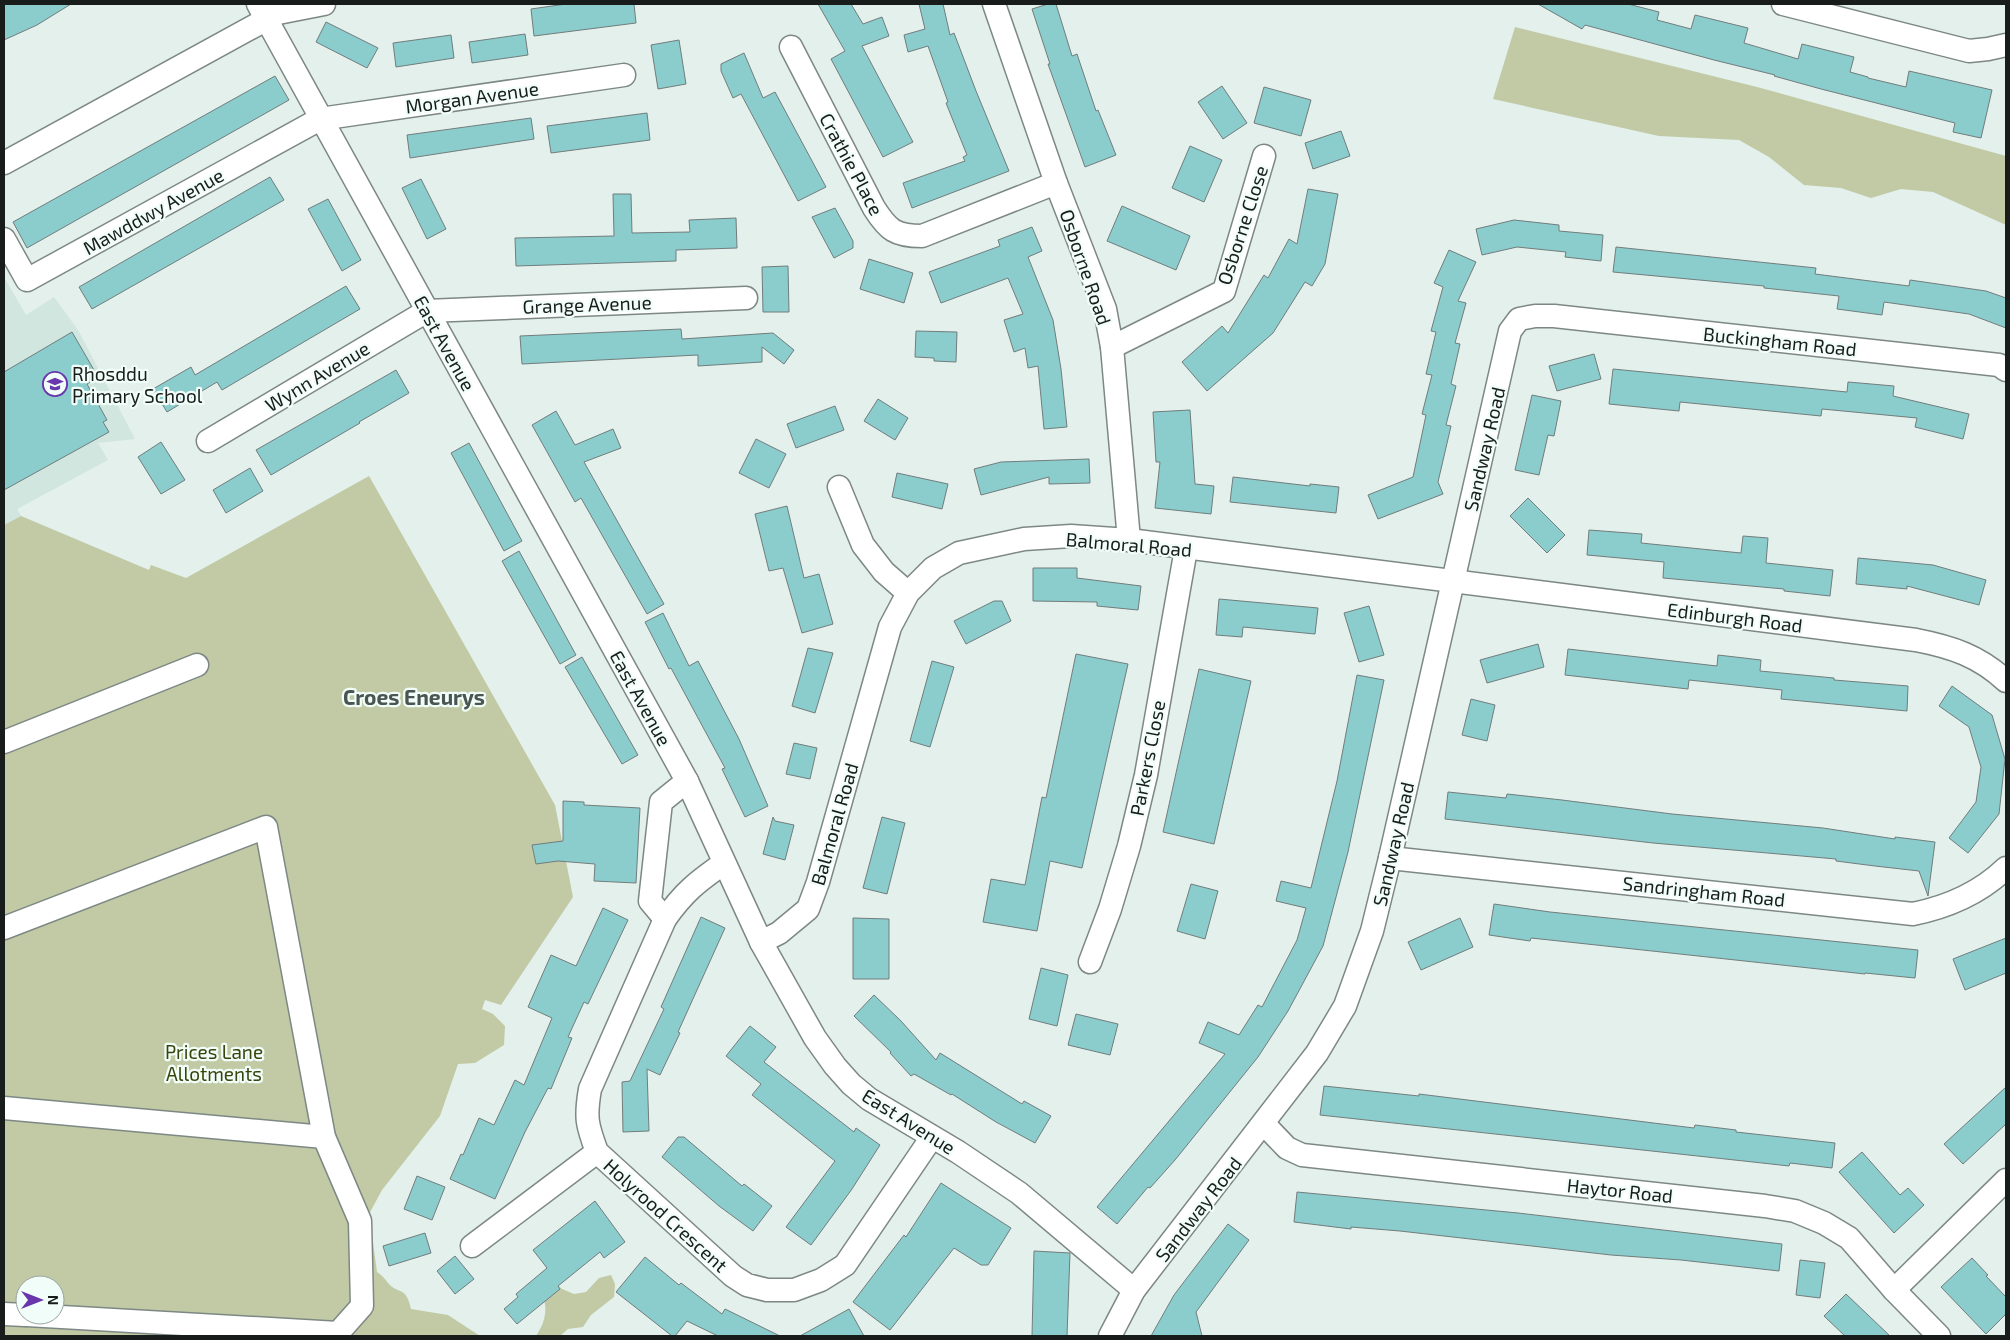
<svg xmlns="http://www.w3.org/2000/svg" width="2010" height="1340" font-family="'Exo 2',sans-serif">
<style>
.built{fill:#d1e6de}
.green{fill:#c1caa5;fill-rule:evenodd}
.building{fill:#8bcccc;stroke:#717d7d}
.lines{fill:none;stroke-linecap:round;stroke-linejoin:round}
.minor-casing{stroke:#7d8884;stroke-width:25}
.minor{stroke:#fff;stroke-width:22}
.labels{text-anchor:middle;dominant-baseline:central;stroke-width:4.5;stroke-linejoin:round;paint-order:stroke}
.street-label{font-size:19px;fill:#181c1b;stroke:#f1fdf8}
.poi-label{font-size:19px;fill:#181c1b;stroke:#f1fdf8;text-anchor:start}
.park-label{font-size:19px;fill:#3a430b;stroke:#f1fdf8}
.quarter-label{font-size:21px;font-weight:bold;fill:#4a5450;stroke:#f1fdf8}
</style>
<rect width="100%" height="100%" fill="#e3f0eb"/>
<path class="built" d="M4 277 26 315 54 297 78 330 135 439 98 443 108 460 17 509 21 516 4 525Z"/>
<g class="green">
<path d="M1515 27 1757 87 2006 156V225L1933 192 1901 189 1871 198 1841 188 1804 185 1769 157 1739 140 1659 136 1493 99Z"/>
<path d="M369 476 555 805 573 897 501 1005 485 1000 482 1009 493 1014 505 1026 504 1045 475 1063 458 1064 440 1116 382 1190 369 1214 377 1272C383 1276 384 1278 388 1283 398 1295 406 1285 411 1309L448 1315 480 1336H4V525L21 516 149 570 151 565 186 578ZM25 1285H55V1315H25Z"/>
<path d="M611 1275 615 1284 614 1297 591 1315 583 1327 568 1329 560 1336H536C543 1326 548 1312 544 1300L552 1281 562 1289 574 1294 586 1292 599 1278Z"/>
</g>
<g class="building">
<path d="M4 4H71L37 25 4 40Z"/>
<path d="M566 4H634L636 23 534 36 531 9Z"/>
<path d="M818 4H851L863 24 882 17 889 36 862 46 913 142 883 157 831 59 845 51Z"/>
<path d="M919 4H943L950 35 954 33 976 91 1009 171 912 208 903 183 965 161 963 157 967 155 946 103 948 102 928 46 908 52 904 35 925 29Z"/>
<path d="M1048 4H1056L1072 56 1077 54 1096 111 1098 110 1116 155 1085 167 1048 64H1050L1032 9Z"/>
<path d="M1538 4H1628L1659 12 1657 20 1691 29 1695 15 1748 28 1744 43 1798 59 1802 44 1854 57 1850 72 1868 77V78L1906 87 1909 71 1992 90 1981 138 1953 132 1955 123 1821 89 1774 76 1775 75 1714 60 1585 25 1582 29Z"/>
<path d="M326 22 378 48 367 68 316 42Z"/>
<path d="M525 34 528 55 472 63 469 42Z"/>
<path d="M451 35 454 58 396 67 393 43Z"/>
<path d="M679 40 686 84 658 89 651 45Z"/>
<path d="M744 53 763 98 775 92 826 187 798 201 741 94 733 98 721 71V64Z"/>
<path d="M275 76 289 100 27 248 13 222Z"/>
<path d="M1222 86 1247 123 1223 139 1198 102Z"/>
<path d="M1264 87 1311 100 1301 136 1254 123Z"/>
<path d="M647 113 650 140 551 153 547 126Z"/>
<path d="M531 118 534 139 410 158 407 135Z"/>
<path d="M1341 131 1350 156 1313 169 1305 143Z"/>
<path d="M1190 146 1222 160 1204 202 1172 188Z"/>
<path d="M270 177 284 200 92 309 79 287Z"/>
<path d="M421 179 446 229 427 239 402 188Z"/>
<path d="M1308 189 1338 194 1325 264 1312 286 1305 282 1273 333 1207 391 1182 362 1222 326 1228 333 1264 275 1268 278 1289 239 1297 244Z"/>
<path d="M613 194H631L632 233 690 232 689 220 736 218 737 248 676 250V261L516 266 515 238 614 236Z"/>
<path d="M328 199 361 260 342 271 308 209Z"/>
<path d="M1122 206 1190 236 1176 270 1107 241Z"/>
<path d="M835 208 853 241V248L834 258 812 217Z"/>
<path d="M1514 220 1559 225V231L1603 235 1601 261 1565 257 1566 252 1517 247 1482 255 1476 229Z"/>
<path d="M1032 227 1042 251 1028 257 1053 320 1061 369 1067 427 1044 429 1038 366 1028 368 1025 348 1014 352 1004 320 1023 314 1008 278 941 303 929 272 1000 246 998 240Z"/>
<path d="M1616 247 1816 268 1815 274 1909 286 1910 280 1986 291 2006 298V328L1969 314 1884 302 1882 315 1837 309 1839 296 1764 288V286L1613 272Z"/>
<path d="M1449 250 1476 262 1458 301 1466 303 1455 343 1460 344 1451 384 1456 386 1446 425 1451 426 1438 482 1443 494 1378 519 1368 495 1413 477 1426 415 1422 414 1432 375 1426 374 1436 332 1431 331 1443 287 1434 283Z"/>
<path d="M869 259 913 273 904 303 860 289Z"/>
<path d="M788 266 789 312H763L762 267Z"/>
<path d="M346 286 360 309 222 390 217 382 167 412 153 389 191 367 195 375Z"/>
<path d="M681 329 682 339 773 333 794 350 784 364 762 347V362L698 366V355L522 364 520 336Z"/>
<path d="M916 331 957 332 956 362 934 361V358L915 357Z"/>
<path d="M72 332 98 377 87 384 107 420 103 422 109 432 4 490V372Z"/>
<path d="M1594 354 1601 379 1557 391 1549 366Z"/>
<path d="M1613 369 1847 392 1848 382 1894 386 1893 396 1969 414 1963 439 1915 427 1917 418 1822 409 1821 416 1680 402 1679 411 1609 404Z"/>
<path d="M396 370 409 393 359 422 360 423 271 475 256 450Z"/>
<path d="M1532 395 1561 401 1554 436 1548 435 1539 475 1515 470Z"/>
<path d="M878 399 908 418 895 440 864 421Z"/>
<path d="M835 406 844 430 796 448 787 424Z"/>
<path d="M1190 410 1195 484 1214 486 1211 514 1155 508 1160 462H1156L1153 412Z"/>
<path d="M556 411 575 445 613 429 621 448 584 462 664 604 647 614 581 498 575 502 532 425Z"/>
<path d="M756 439 786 454 769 488 739 473Z"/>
<path d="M161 442 185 480 161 494 138 457Z"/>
<path d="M469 443 522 541 504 551 451 453Z"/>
<path d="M1089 459 1090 483 1049 484V477L981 495 974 469 1001 462Z"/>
<path d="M250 468 263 491 226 513 213 490Z"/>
<path d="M897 473 948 484 942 509 892 497Z"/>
<path d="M1233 477 1310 486V484L1339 487 1336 513 1230 502Z"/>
<path d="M1528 498 1565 535 1547 553 1510 516Z"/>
<path d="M787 506 804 578 819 574 833 624 802 633 783 568 769 571 755 514Z"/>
<path d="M1589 530 1642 534 1641 543 1741 553 1743 536 1768 538 1766 563 1833 570 1830 596 1784 591V589L1663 578 1664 562 1587 555Z"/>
<path d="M519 551 576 655 560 664 502 561Z"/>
<path d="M1858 558 1933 565 1986 580 1979 605 1907 586V589L1856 584Z"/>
<path d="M1033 568H1077V578L1141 586 1138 610 1097 606V602L1033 601Z"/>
<path d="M1219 599 1318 608 1315 634 1243 627 1242 637 1216 635Z"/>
<path d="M994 601H1002L1011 621 966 644 954 621Z"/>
<path d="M1369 606 1384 655 1359 662 1344 613Z"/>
<path d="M663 613 689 666 698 661 739 739 768 806 745 817 722 769 725 768 671 668 669 669 645 622Z"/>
<path d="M1538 644 1544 667 1487 683 1480 660Z"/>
<path d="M808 648 833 653 815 713 792 706Z"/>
<path d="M1568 649 1717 666 1718 655 1761 660 1760 671 1834 678V680L1908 686 1907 711 1781 699 1782 690 1689 680 1688 689 1565 675Z"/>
<path d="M1076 654 1128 664 1082 868 1050 861 1037 931 983 922 991 879 1025 885 1042 797 1046 798Z"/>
<path d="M582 657 638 755 622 764 565 667Z"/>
<path d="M932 661 954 667 930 747 910 741Z"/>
<path d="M1199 669 1251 681 1214 844 1163 832Z"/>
<path d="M1357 675 1384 680 1348 852 1323 946 1288 1011 1258 1057 1175 1160 1150 1188 1148 1187 1117 1224 1097 1207 1225 1054 1199 1043 1208 1022 1239 1035 1258 1005 1262 1007 1297 940 1306 908 1276 901 1281 881 1311 888 1337 781Z"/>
<path d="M1952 686 1992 715 2005 759 1999 814 1968 853 1949 838 1976 802 1981 767 1969 727 1939 706Z"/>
<path d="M1471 699 1495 705 1487 741 1462 735Z"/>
<path d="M794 743 817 748 810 779 786 774Z"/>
<path d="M1448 792 1506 798 1507 794 1562 800 1672 814 1823 828 1895 839V837L1935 842 1928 896 1919 871 1875 866 1836 861V859L1653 843 1445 819Z"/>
<path d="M563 801 584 802V805L640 808 636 883 594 881 595 864 558 861 536 864 532 845 563 841Z"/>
<path d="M773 817 775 821 794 825 785 860 763 854Z"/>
<path d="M882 817 905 823 887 894 863 888Z"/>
<path d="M1191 884 1218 891 1205 939 1177 931Z"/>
<path d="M1494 904 1550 912 1918 950 1915 978 1865 973V974L1587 944 1531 938 1530 941 1489 935Z"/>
<path d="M603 908 628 920 588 1004 584 1002 568 1037 572 1038 551 1089 548 1088 525 1132 495 1199 450 1179 461 1154 463 1155 479 1118 494 1125 515 1080 524 1085 552 1018 528 1007 551 955 576 966Z"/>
<path d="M701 917 725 928 678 1032 680 1033 660 1075 647 1069 649 1131 623 1132 622 1082 630 1081 664 1009 661 1007Z"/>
<path d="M853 918 889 919V979H853Z"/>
<path d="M1460 918 1473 947 1421 970 1408 942Z"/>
<path d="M2006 938V973L1965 990 1953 959Z"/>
<path d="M1041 968 1068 975 1057 1026 1029 1019Z"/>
<path d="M874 995 901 1021 936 1060 940 1053 1022 1104 1024 1101 1051 1116 1035 1143 996 1122 952 1094 951 1095 914 1074 911 1076 890 1053 891 1052 854 1016Z"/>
<path d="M1076 1014 1118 1024 1110 1055 1068 1045Z"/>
<path d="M750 1026 776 1047 764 1062 854 1132 856 1128 880 1145 852 1189 811 1245 786 1227 835 1161 752 1095 761 1084 726 1056Z"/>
<path d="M1324 1086 1419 1096V1094L1694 1128 1695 1125 1736 1130V1132L1835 1143 1832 1168 1790 1163 1789 1166 1753 1162 1320 1115Z"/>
<path d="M2006 1087V1124L1963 1164 1944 1144Z"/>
<path d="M678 1137H684L742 1186 744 1184 772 1206 753 1231 719 1206 662 1157Z"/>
<path d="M1862 1152 1900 1195 1908 1188 1924 1205 1894 1233 1839 1172Z"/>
<path d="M417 1176 445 1187 432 1220 404 1209Z"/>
<path d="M941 1183 1011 1228 988 1265H981L954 1248 890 1330 853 1302 904 1235 906 1237Z"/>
<path d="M1297 1192 1518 1213 1782 1244 1779 1271 1681 1260 1611 1255 1400 1231 1351 1227V1229L1294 1222Z"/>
<path d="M595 1201 625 1242 604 1258 600 1252 558 1286 560 1289 517 1324 504 1309 518 1297 516 1294 547 1268 533 1250Z"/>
<path d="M1228 1224 1249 1240 1196 1312 1202 1336H1151L1174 1295Z"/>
<path d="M425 1233 431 1253 389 1266 383 1246Z"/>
<path d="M1034 1251 1070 1253 1067 1336H1032Z"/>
<path d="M455 1256 474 1279 455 1294 437 1271Z"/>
<path d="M645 1257 679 1285 681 1283 722 1314 725 1309 780 1336H718L687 1321 675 1336H672L616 1292Z"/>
<path d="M1972 1258 1988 1275 1986 1276 2006 1297V1314L1986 1334 1941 1287Z"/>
<path d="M1800 1260 1825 1263 1820 1298 1796 1295Z"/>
<path d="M1846 1294 1890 1336H1845L1824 1316Z"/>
<path d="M849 1309 864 1336H800Z"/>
</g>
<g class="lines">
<defs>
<g id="minor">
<path d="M258 4 687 781 761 942 815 1038 835 1066 851 1084 869 1099 958 1152 1019 1193 1134 1290"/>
<path d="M994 4 1056 183 1105 309 1112 347 1129 540"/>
<path d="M1783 4 1969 51 1988 49 2006 45"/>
<path d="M791 47 874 208C888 230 895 236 922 236L1056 183"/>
<path d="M4 163 278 13 324 4"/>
<path d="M4 239 27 280 320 119 624 75"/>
<path d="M1112 347 1224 291 1264 156"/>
<path d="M208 441 427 311 746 298"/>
<path d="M839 487 863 545 884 572 908 593"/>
<path d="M4 742 197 665"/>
<path d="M1390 858 1913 914C1948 907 1980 893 2006 868"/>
<path d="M724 863C697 882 684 892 665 919L590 1089C585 1118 587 1125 597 1152L733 1276 747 1285 767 1290H794L821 1280 845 1265 932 1137"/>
<path d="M665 919 650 901 661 802 687 781"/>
<path d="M4 928 266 827 324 1137 360 1221 362 1306 338 1333 27 1315"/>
<path d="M761 942 779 933 808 909 818 882 890 627 908 593 933 568 959 553 1024 539 1071 536 1129 540 1916 640C1952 647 1979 656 2006 681"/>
<path d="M1090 962 1110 909 1129 846 1146 775 1186 549"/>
<path d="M4 1108 324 1137"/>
<path d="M1264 1124 1287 1148 1302 1155 1765 1206 1795 1211 1824 1223 1849 1238 1894 1290 1939 1336"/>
<path d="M472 1246 597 1152"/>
<path d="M1894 1290 2006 1180"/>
<path d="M4 1314 25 1315"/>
<path d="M1110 1336 1134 1290 1317 1053 1345 1006 1372 931 1390 858 1510 331 1519 319 1535 316H1554L1999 365 2006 370"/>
</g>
</defs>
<use href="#minor" class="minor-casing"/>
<use href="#minor" class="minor"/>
</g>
<defs>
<symbol id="school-ring" viewBox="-11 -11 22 22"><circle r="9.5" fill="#f1fdf8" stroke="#6a36ad" stroke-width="1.5"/><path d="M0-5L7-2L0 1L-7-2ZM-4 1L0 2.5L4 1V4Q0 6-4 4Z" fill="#6a36ad"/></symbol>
</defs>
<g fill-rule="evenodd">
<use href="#school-ring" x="41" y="370" width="28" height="28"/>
</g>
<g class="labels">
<g class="street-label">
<text transform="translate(472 97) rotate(-8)">Morgan Avenue</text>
<text transform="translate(852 164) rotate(62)">Crathie Place</text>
<text transform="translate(153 211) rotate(-29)">Mawddwy Avenue</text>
<text transform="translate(1242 225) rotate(-72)">Osborne Close</text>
<text transform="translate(1086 267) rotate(71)">Osborne Road</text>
<text transform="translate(587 304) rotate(-2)">Grange Avenue</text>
<text transform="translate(1780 341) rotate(6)">Buckingham Road</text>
<text transform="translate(445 343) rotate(61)">East Avenue</text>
<text transform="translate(317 376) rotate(-31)">Wynn Avenue</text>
<text transform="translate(1484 449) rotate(-77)">Sandway Road</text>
<text transform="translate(1129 544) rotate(5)">Balmoral Road</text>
<text transform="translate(1735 617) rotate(7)">Edinburgh Road</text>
<text transform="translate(641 698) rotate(61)">East Avenue</text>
<text transform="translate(1147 758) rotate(-79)">Parkers Close</text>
<text transform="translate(834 824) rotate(-74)">Balmoral Road</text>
<text transform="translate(1393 844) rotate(-77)">Sandway Road</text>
<text transform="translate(1704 891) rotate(6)">Sandringham Road</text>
<text transform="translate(909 1121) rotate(32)">East Avenue</text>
<text transform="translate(1620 1190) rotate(6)">Haytor Road</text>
<text transform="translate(1198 1209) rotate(-52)">Sandway Road</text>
<text transform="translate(666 1215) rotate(42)">Holyrood Crescent</text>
</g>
<g class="poi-label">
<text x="72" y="373">Rhosddu<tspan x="72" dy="22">Primary School</tspan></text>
</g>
<g class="park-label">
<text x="214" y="1051">Prices Lane<tspan x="214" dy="22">Allotments</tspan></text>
</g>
<g class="quarter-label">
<text x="414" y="696">Croes Eneurys</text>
</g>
</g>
<rect width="2010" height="1340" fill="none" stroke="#181c1b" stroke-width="10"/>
<g transform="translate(40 1300) rotate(90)"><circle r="24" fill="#f1fdf8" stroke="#9aa3a0"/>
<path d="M0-4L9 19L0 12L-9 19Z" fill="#6a36ad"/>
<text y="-8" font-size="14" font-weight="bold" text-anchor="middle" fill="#181c1b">N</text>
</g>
</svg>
